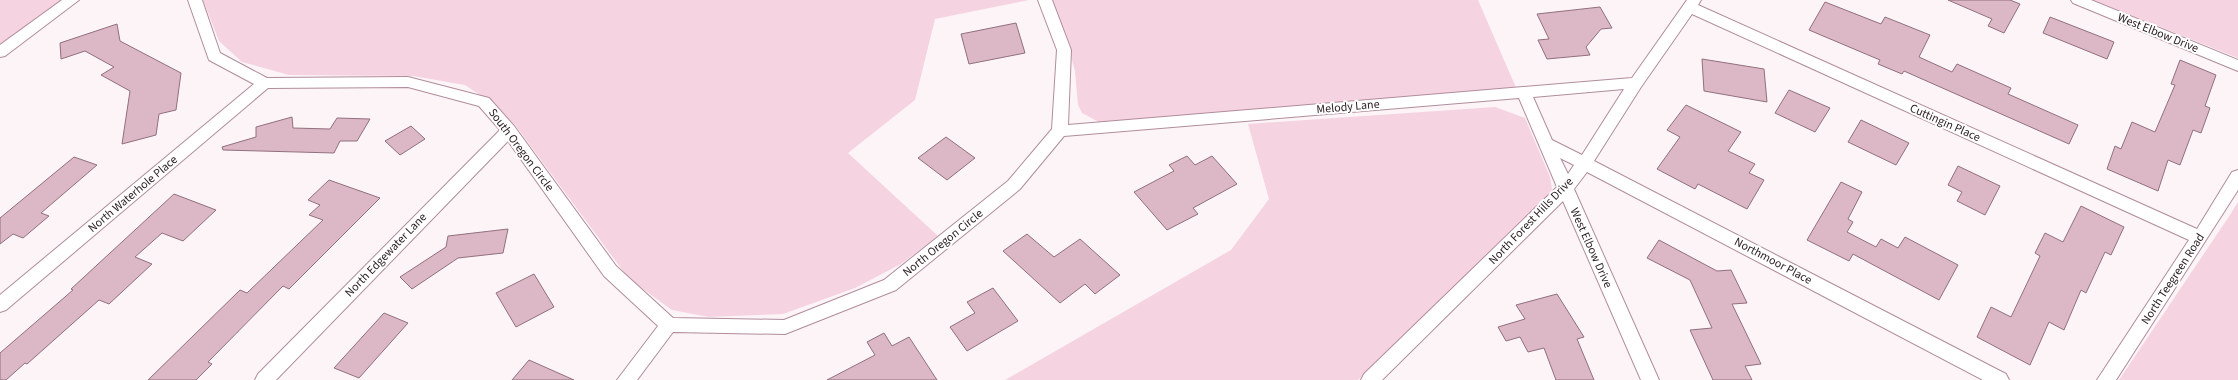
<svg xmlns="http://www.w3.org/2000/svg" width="2238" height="380" font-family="'Source Sans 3',sans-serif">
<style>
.green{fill:#f6d3e1}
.building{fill:#dcb7c6;stroke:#92707e}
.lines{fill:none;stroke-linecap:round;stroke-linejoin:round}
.minor-casing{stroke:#b18d9c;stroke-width:2}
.minor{fill:#fff;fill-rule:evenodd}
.labels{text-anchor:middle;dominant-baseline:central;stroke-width:4;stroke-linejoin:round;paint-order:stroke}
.street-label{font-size:12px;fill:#281b20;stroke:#fff}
</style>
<rect width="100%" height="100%" fill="#fcf4f7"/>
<g class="green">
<path d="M0 0H64L0 46Z"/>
<path d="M203 0H1029L935 19 915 100 848 153 938 236 901 264 855 288 783 314 709 317 672 310 629 279 515 125 495 105 465 85 413 76 289 75 242 62 219 41Z"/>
<path d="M1051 0H1478L1517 90 1099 122 1082 113 1078 105 1075 71 1066 39Z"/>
<path d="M2093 0H2238V58Z"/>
<path d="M1495 107 1525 118 1550 177 1552 189 1547 197 1358 380H1005L1231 250 1269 199 1248 124Z"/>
<path d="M2238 202V380H2119L2230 215Z"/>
</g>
<g class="building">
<path d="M1948 0H2010L2020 4 2004 33 1988 26 1992 19Z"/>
<path d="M1825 2 1881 24 1885 17 1930 35 1919 57 1952 72 1957 64 2011 88 2008 94 2078 125 2069 144 1904 71 1902 74 1878 64 1880 60 1809 30Z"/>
<path d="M1600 7 1612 28 1601 29 1586 47 1590 55 1547 59 1538 40 1549 39 1537 14Z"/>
<path d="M2050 17 2114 42 2107 59 2043 33Z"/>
<path d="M1016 23 1025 53 969 64 961 34Z"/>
<path d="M117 24 120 41 181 73 176 110 159 114 156 135 122 144 130 91 101 75 114 67 85 51 61 59 60 43Z"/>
<path d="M1702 59 1764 69 1767 102 1704 91Z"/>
<path d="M2180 60 2216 75 2205 106 2210 108 2201 133 2193 130 2180 165 2168 160 2158 191 2107 169 2115 146 2121 149 2132 122 2155 132 2175 85 2171 84Z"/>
<path d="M1789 90 1830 108 1815 132 1775 113Z"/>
<path d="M1686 105 1741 132 1728 151 1755 164 1749 173 1764 180 1747 209 1698 184 1695 189 1657 169 1680 137 1667 130Z"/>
<path d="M292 117 293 128 330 129 337 118 370 119 357 141H340L334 153 223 150 222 147 256 137V127Z"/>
<path d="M1861 120 1909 143 1896 165 1848 142Z"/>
<path d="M411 126 425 139 400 155 385 141Z"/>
<path d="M946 137 975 158 947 180 918 158Z"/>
<path d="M1187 156 1195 165 1212 156 1237 184 1193 208 1198 214 1167 230 1134 192 1174 171 1169 165Z"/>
<path d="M74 157 97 165 41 213 49 216 23 238 13 234 0 244V218Z"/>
<path d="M1958 166 2000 186 1985 215 1957 201 1962 192 1948 185Z"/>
<path d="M329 180 380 198 289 289 283 286 208 362 212 364 196 380H148L240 290 247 293 323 220 309 215 320 205 308 200Z"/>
<path d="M1841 182 1862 192 1848 219 1853 222 1847 232 1876 247 1881 239 1898 248 1905 237 1958 265 1939 300 1853 254 1849 261 1807 240Z"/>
<path d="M174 194 216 210 183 241 162 233 135 257 152 264 109 304 99 300 27 364 25 363 6 380H0V353L73 290 71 289Z"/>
<path d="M2081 206 2124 227 2111 255 2105 252 2086 293 2081 290 2064 330 2049 322 2030 365 1977 337 1991 307 2011 317 2040 256 2035 253 2045 233 2063 242Z"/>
<path d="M508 229 503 253 458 258 412 289 400 277 446 247 448 236Z"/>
<path d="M1027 234 1054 257 1080 239 1120 275 1095 294 1085 284 1060 303 1003 251Z"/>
<path d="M1659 240 1717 271 1731 270 1747 303 1732 304 1761 364 1745 366 1752 380H1713L1690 330 1712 328 1690 280 1647 258Z"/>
<path d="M534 274 554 307 516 327 496 293Z"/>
<path d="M993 288 1018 321 967 351 950 327 975 313 967 302Z"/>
<path d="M1557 294 1584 337 1577 339 1594 380H1556L1544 348 1528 352 1520 337 1506 341 1498 327 1525 319 1516 305Z"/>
<path d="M384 313 408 323 359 378 334 368Z"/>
<path d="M884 333 892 346 909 337 937 380H827L875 355 867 342Z"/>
<path d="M529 360 574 380H512Z"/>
</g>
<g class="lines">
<defs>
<g id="minor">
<path d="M62 0H79L5 56 0 57V45Z"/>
<path d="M188 0H202L220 53 267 78 408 77 489 98 514 126 616 266 673 318 784 320 884 280 1008 181 1052 129 1057 50 1038 0H1052L1071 50 1068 125 1632 78 1687 0H1701L1698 5 2197 229 2232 172 2238 170V190L2116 380H2097L2189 240 1692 14 1641 87 1594 161 2006 374 2009 380H1983L1587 172 1574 189 1659 380H1641L1563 201 1382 380H1361L1364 374 1557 187 1519 98 1064 136 1020 189 896 290 785 334 673 332 637 380H617L658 326 604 276 508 141 276 380H255L258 374 500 130 479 106 408 87 268 88 6 310 0 312V295L254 84 209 60ZM1624 89 1582 155 1552 140 1533 97ZM1560 158 1574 165 1568 174Z"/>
<path d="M2071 0H2091L2238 60V71L2073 3Z"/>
</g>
</defs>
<use href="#minor" class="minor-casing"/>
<use href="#minor" class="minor"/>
</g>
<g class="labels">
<g class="street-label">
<text transform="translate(2158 33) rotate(22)">West Elbow Drive</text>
<text transform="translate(1348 107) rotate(-5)">Melody Lane</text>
<text transform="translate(1945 123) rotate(24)">Cuttingin Place</text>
<text transform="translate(521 150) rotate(53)">South Oregon Circle</text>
<text transform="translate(133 194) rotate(-40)">North Waterhole Place</text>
<text transform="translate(1531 221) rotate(-46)">North Forest Hills Drive</text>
<text transform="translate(943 243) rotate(-39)">North Oregon Circle</text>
<text transform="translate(1591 248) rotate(66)">West Elbow Drive</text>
<text transform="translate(386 255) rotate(-46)">North Edgewater Lane</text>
<text transform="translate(1773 261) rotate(28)">Northmoor Place</text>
<text transform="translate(2173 279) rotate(-57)">North Teegreen Road</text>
</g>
</g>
</svg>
